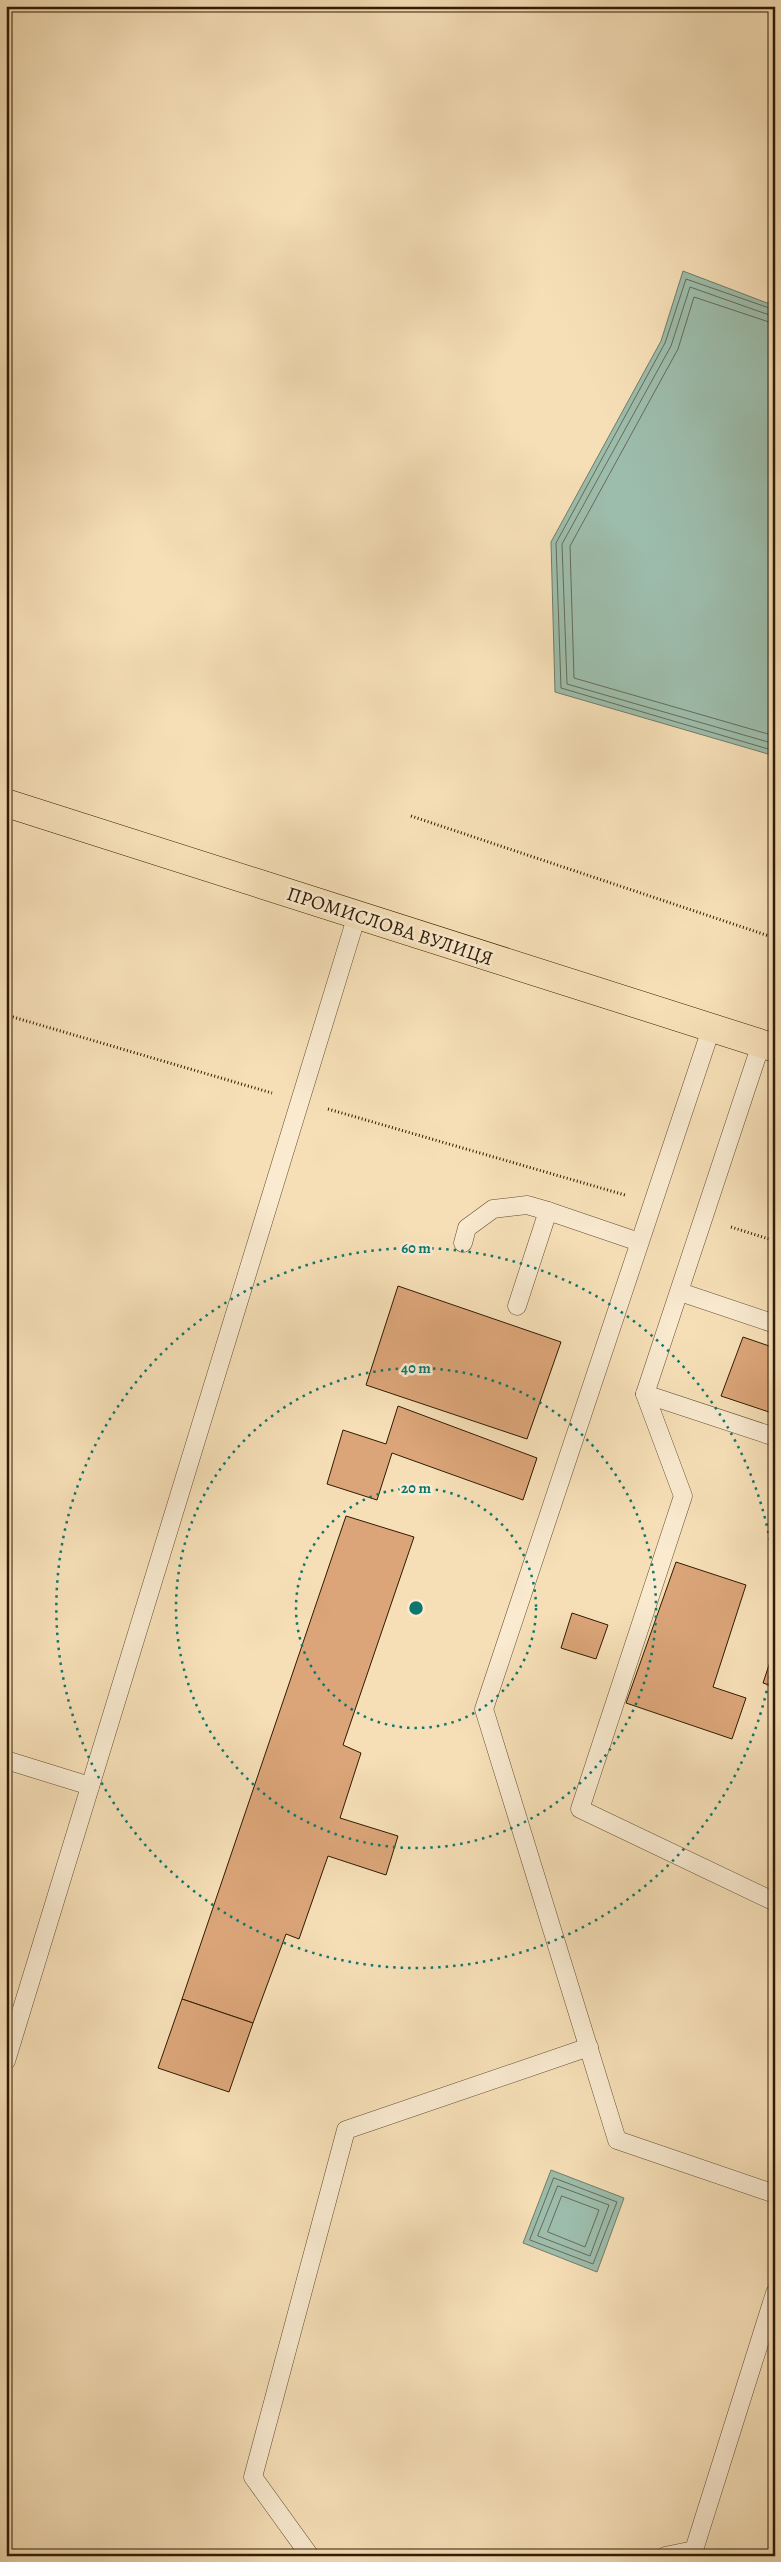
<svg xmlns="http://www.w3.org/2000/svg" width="781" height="2562" font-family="Alegreya,serif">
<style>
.water{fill:#9dbdac;stroke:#717c68}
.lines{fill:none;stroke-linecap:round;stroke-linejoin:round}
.shore{stroke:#666c56;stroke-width:1}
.building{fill:#dba579;stroke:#301b01}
.lane-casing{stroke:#624c2e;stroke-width:19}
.primary-casing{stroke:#301b01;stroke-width:29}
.path{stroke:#301b01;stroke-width:3;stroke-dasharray:1 2.5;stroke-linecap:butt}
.lane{stroke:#f9ead0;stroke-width:18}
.primary{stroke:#f6dfb7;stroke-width:28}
.ring{fill:none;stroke:#0f766e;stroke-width:2.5;stroke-dasharray:2.5 5}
.labels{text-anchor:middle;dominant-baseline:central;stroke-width:5;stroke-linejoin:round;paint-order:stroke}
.street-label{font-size:20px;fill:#301b01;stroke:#f9ead0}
.centre{fill:#0f766e;stroke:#f9ead0;stroke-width:2.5}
.ring-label{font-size:15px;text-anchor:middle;font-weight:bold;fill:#0f766e;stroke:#f9ead0;stroke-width:5;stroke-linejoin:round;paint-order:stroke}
</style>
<rect width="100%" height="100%" fill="#f6dfb7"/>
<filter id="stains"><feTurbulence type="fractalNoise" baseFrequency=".004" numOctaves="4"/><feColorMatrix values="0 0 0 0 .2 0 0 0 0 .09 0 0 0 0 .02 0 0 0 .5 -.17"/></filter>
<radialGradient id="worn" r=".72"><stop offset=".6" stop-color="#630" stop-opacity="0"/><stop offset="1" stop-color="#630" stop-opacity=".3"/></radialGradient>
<g class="water">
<path d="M683 271 775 306V756L555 692 551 542 661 341Z"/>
<path d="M551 2170 624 2198 597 2272 523 2243Z"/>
</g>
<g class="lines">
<g class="shore">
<path d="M775 310 686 279 665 343 556 543 561 688 775 751"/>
<path d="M775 317 690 287 671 346 562 544 567 684 775 744"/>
<path d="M775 324 694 297 678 349 570 546 574 678 775 736"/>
<path d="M554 2178 617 2202 593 2264 530 2240Z"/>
<path d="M558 2186 609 2205 590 2256 538 2236Z"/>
<path d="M562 2196 599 2210 585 2247 548 2232Z"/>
</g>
</g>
<g class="building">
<path d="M398 1286 561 1342 527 1439 366 1385Z"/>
<path d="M743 1337 775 1348V1414L721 1396Z"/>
<path d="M398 1406 537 1458 523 1500 392 1453 377 1500 327 1484 343 1430 386 1444Z"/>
<path d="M346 1516 414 1537 343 1745 361 1753 340 1818 398 1836 386 1875 328 1856 299 1939 286 1934 253 2023 182 1999Z"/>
<path d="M676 1562 746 1585 713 1687 746 1698 732 1739 626 1703Z"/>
<path d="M572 1613 608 1625 596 1659 561 1648Z"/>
<path d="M775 1647V1687L763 1683Z"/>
<path d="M182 1999 253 2023 229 2092 158 2068Z"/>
</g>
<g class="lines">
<defs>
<g id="lane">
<path d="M711 1029 484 1709 617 2140 775 2194"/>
<path d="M761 1044 645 1394 775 1437"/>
<path d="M463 1243 467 1228 493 1209 527 1205 548 1211"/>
<path d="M680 1292 775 1324"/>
<path d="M517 1306 548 1211 639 1242"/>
<path d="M645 1394 683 1496 580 1809 775 1902"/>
<path d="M6 1760 90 1786"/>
<path d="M6 2061 357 915"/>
<path d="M310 2556 253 2477 346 2130 589 2047"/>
<path d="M665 2556 694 2550 775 2293"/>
</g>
<path id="primary" d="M6 803 775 1048"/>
</defs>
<use href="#lane" class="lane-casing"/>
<use href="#primary" class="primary-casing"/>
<g class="path">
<path d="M411 816 775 938"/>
<path d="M6 1015 272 1093"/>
<path d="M328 1109 625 1195"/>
<path d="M731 1227 775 1241"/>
</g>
<use href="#lane" class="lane"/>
<use href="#primary" class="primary"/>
</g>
<g class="ring">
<circle cx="416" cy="1608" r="120"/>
<circle cx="416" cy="1608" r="240"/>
<path d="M775 1639A360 360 0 1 1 775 1577"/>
</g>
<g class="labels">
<g class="street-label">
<text transform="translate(390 926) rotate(18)">ПРОМИСЛОВА ВУЛИЦЯ</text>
</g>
</g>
<circle cx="416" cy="1608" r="8" class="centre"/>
<g class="ring-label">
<text x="416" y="1253">60 m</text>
<text x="416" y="1373">40 m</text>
<text x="416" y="1493">20 m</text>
</g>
<rect width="781" height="2562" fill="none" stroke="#f6dfb7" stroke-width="25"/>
<rect x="8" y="8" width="766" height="2547" fill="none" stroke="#301b01" stroke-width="2.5"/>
<rect x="12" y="12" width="756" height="2537" fill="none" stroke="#301b01"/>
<rect width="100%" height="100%" filter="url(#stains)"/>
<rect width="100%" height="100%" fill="url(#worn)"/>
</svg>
